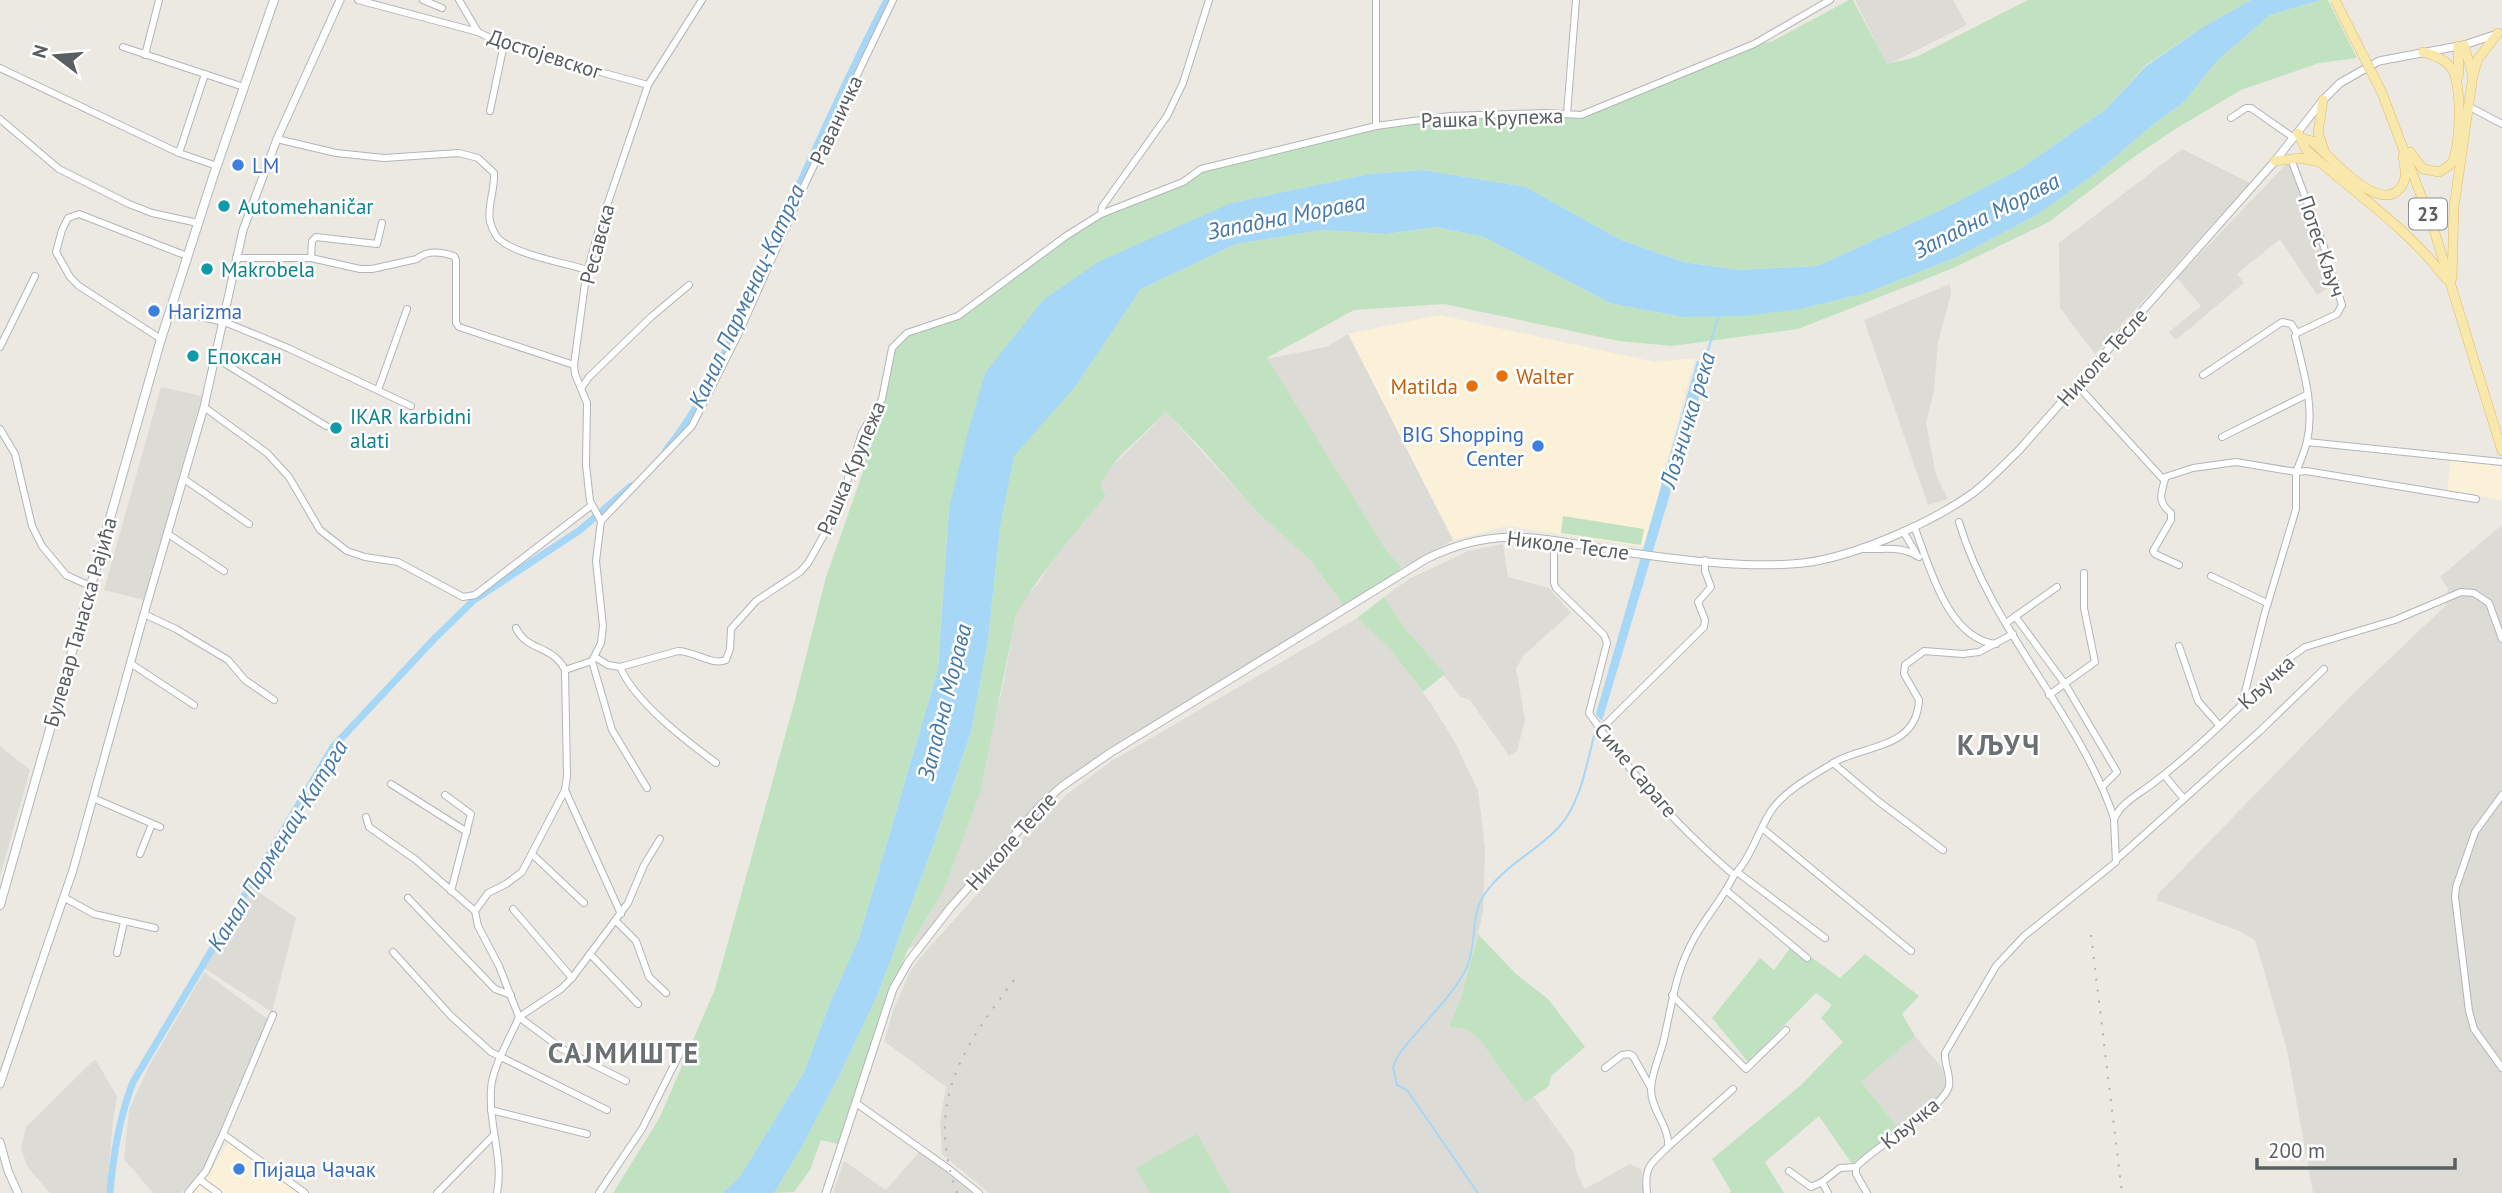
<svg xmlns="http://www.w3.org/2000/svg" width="2502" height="1193" font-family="'PT Sans',sans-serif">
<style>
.commercial{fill:#faf1d8}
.industrial{fill:#dddbd6}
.green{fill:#c1e2c0}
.water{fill:#a6d7f7}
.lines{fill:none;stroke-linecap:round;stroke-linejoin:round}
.stream{stroke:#a6d7f7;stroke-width:2}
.canal{stroke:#a6d7f7;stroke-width:7}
.minor-casing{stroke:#b2b5b8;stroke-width:8}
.tertiary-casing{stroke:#b2b5b8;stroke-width:9}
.secondary-casing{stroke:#b3b7bb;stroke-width:10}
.primary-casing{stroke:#e5ba62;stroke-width:10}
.minor{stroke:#fff;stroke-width:6}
.tertiary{stroke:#fff;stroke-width:7}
.secondary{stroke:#fff;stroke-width:8}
.primary{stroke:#f8e8ab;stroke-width:9}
.rail{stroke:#b0b1b1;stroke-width:2;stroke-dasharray:2 9;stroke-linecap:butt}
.primary-bridge-casing{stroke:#e5ba62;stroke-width:10;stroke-linecap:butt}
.primary-bridge{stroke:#f8e8ab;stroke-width:9}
.shop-dot{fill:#3f7fe0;stroke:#fff;stroke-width:2.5}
.culture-dot{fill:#0f9aa8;stroke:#fff;stroke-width:2.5}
.food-dot{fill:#e8710a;stroke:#fff;stroke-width:2.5}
.labels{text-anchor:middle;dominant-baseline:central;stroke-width:5;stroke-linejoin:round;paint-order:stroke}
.shield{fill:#fff;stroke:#8c8e90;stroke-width:2}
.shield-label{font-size:19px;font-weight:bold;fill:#5a5e61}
.street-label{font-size:21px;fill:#5a5e61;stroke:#fff}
.shop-label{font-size:21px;fill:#366cbe;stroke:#fff;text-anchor:start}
.culture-label{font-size:21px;fill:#0d838f;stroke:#fff;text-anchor:start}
.food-label{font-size:21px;fill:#c56008;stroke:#fff;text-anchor:start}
.water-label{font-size:23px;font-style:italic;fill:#4679a7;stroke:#fff}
.district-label{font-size:28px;font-weight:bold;letter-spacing:2px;fill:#6b7073;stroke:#fff}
</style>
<rect width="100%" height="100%" fill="#ece9e2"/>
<g class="commercial">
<path d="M1439 315 1655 362 1695 358 1644 547 1507 526 1453 540 1348 334Z"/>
<path d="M2451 457 2499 462 2502 475V500L2447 491Z"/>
<path d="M228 1142 299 1193H195L193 1191 210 1173Z"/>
</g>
<g class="industrial">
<path d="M1855 0H1953L1967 25 1887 65Z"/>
<path d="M2182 149 2250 183 2095 354 2060 308 2059 243Z"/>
<path d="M2291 159 2335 283 2317 295 2280 239 2237 274 2244 283 2176 340 2169 332 2201 306 2177 278Z"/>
<path d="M1950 284 1951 294 1938 342 1934 391 1926 423 1936 475 1948 499 1928 505 1864 320Z"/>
<path d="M1348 334 1453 540 1402 568 1386 550 1266 359 1326 347Z"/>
<path d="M161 387 202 396 144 600 104 590Z"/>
<path d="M1165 411 1255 510 1311 561 1344 606 1115 745 1055 786 1014 828 946 907 919 944 908 949 944 889 1001 695 1016 615 1028 595 1040 581 1054 556 1106 496 1101 485 1107 471 1154 425Z"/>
<path d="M2502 525V1193H2313L2287 1050 2255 940 2239 931 2157 900 2158 894 2356 691 2446 605 2448 589 2440 577Z"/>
<path d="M1503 544 1508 577 1549 588 1571 613 1525 654 1516 668 1525 720 1517 751 1509 756 1470 700 1461 697 1407 631 1384 597 1409 579 1468 551Z"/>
<path d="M1357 618 1390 649 1430 702 1456 744 1478 791 1485 848 1483 913 1461 998 1449 1027 1465 1029 1479 1039 1525 1103 1534 1097 1574 1153 1576 1171 1585 1189 1630 1164 1641 1169 1644 1193H989L942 1154 940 1122 946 1087 884 1041 894 1008 909 974 919 959 989 881 1025 836 1066 795 1110 762Z"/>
<path d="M0 746 30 770 0 876Z"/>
<path d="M253 888 296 918 272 1012 204 968Z"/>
<path d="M204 972 268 1019 202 1174 181 1193H153L124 1159 129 1110 149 1066Z"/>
<path d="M1915 1036 1943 1069 1945 1085 1940 1095 1898 1128 1861 1082Z"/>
<path d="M95 1059 117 1096 113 1120 107 1193H50L27 1166 21 1148 26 1127Z"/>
<path d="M920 1151 972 1193H833L844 1161 886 1190Z"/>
</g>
<g class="green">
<path d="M1849 0H1853L1887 64 1916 57 2028 0H2251L2203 27 2146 65 2106 109 2020 169 1943 209 1817 266 1738 270 1684 262 1621 240 1526 187 1423 170 1369 174 1231 203 985 373 949 508 938 669 859 938 830 1003 804 1072 739 1178 722 1193H613L660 1117 715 989 795 700 826 577 864 469 862 433 882 399 892 348 907 333 958 316 1101 214 1183 182 1201 169 1376 126 1450 116 1581 115 1754 44 1771 42Z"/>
<path d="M2321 0H2328L2357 58 2319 63 2241 90 2177 128 2131 159 2049 222 1951 269 1798 329 1672 346 1619 341 1444 304 1354 310 1267 358 1386 550 1402 568 1344 606 1311 561 1255 510 1201 448 1165 411C1145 437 1113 455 1101 485L1106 496C1073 534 1041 572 1016 615L980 793 944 889 908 949 879 1021 838 1144 821 1140 810 1170 794 1192 774 1193 800 1150 838 1078 878 994 933 846 971 732 988 640 1000 528 1014 455 1075 387 1141 289 1236 244 1321 230 1386 234 1436 227 1484 237 1610 303 1682 317 1801 309 1866 293 1957 257 2035 216 2096 173 2156 122 2183 103 2217 61 2270 15Z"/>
<path d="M1563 516 1644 529 1641 545 1561 533Z"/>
<path d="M1384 597 1407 631 1445 674 1423 692 1390 649 1357 618Z"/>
<path d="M1478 934 1516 974 1548 999 1585 1047 1551 1076 1549 1086 1525 1103 1479 1039 1465 1029 1449 1027 1461 998Z"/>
<path d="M1793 944 1840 978 1865 954 1919 996 1902 1014 1915 1036 1861 1082 1898 1128 1852 1164 1819 1116 1765 1162 1784 1193H1729L1731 1191 1712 1159 1800 1086 1843 1042 1821 1018 1832 1005 1816 993 1748 1062 1712 1018 1760 958 1774 970Z"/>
<path d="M1197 1134 1230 1193H1150L1136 1168Z"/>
</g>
<g class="water">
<path d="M2251 0H2321L2270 15 2217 61 2183 103 2156 122 2096 173 2035 216 1957 257 1866 293 1801 309 1743 316 1682 317 1610 303 1484 237 1436 227 1386 234 1321 230 1236 244 1141 289 1075 387 1014 456 1000 528 988 640 971 732 933 846 878 994 838 1078 800 1150 774 1193H722L739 1178 804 1072 830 1003 859 938 938 669 949 508 968 432 985 373 1044 299 1100 261 1231 203 1369 174 1423 170 1526 187 1621 240 1684 262 1738 270 1817 266 1943 209 2020 169 2106 109 2146 66 2203 27Z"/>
<path d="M1697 361 1709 364 1602 721 1596 714Z"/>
</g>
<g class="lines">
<g class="stream">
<path d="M1704 363 1719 315"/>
<path d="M1478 1193 1407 1090 1397 1085 1393 1067C1397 1053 1409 1043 1417 1032 1433 1014 1452 994 1464 973 1478 949 1469 918 1484 895 1503 866 1536 852 1559 827 1581 803 1587 762 1595 732"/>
</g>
<g class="canal">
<path d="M666 450C710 397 735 328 763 266 803 176 842 87 887 0"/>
<path d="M110 1193C113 1155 119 1118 133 1082L333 747 435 638 474 600 580 530 631 486"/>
</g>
<defs>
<g id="minor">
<path d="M358 0 478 32"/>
<path d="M423 0 442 8"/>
<path d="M459 0 478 32 486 36 567 63 648 85"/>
<path d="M1376 0V126"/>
<path d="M123 47 244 87"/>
<path d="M145 55 159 0"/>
<path d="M0 68 179 153 217 166"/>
<path d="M2468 106 2502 124"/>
<path d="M490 111 504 44"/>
<path d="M1567 114 1576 0"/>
<path d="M2231 118 2246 108H2251L2294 138"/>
<path d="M0 119 59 169 129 204 152 213 198 223"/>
<path d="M277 139 336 153 384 158 459 153 478 158 494 173C495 191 487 205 490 222 492 228 495 236 500 240 518 255 565 263 588 270"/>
<path d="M179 153 205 74"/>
<path d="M2291 159 2324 247 2342 305 2337 314 2297 333 2295 336C2303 370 2315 406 2307 441 2305 451 2300 462 2296 472L2306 471 2476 499"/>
<path d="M1101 214 1102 207 1167 116 1183 83 1209 0"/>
<path d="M236 258H311L360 269H372L417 259C427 249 442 252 454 256L456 260V323L459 327 574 365"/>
<path d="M311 258 312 241 316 237 377 244 382 223"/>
<path d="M222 321 288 348 411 406"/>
<path d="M161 339 79 286 70 277 56 252 62 230 68 218 79 214 187 256"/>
<path d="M0 347 35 276"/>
<path d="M216 358 326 426"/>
<path d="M2203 375 2282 322 2291 324 2297 333"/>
<path d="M2077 385 2162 478 2193 468 2236 462 2296 472V509L2264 616 2242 704"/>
<path d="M582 387 589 377 651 317 689 285"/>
<path d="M378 390 407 309"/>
<path d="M204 407 267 453 289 477 320 530 347 551 365 557 398 562 463 597 475 595 592 505"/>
<path d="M0 429 15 454 32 526 42 546 66 575 90 586"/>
<path d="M2222 437 2308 394"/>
<path d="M2307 442 2502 462"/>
<path d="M184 479 249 524"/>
<path d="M2165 479C2161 494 2157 502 2171 513V520L2153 551 2155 554 2179 565"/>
<path d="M601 521 692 426 738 335 806 182 893 0"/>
<path d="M1959 522C1991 630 2078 712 2114 818"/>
<path d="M1914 526C1929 564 1947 639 1996 644"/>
<path d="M1903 531 1916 553"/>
<path d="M168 534 224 571"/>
<path d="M1554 541V583L1556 588 1604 635 1607 643 1589 713C1629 772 1679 828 1734 875 1724 897 1708 914 1696 935 1674 973 1673 1002 1663 1043 1659 1058 1651 1075 1651 1090 1651 1110 1670 1127 1668 1147 1650 1164 1644 1167 1647 1193"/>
<path d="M1864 549C1885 550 1900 545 1919 557"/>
<path d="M2211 576 2267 603"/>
<path d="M144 614 176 629 228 660 245 680 274 700"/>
<path d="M2015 616 2065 684 2117 772 2102 787"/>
<path d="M2006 623 2057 587"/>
<path d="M516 628C527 652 552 644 565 670"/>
<path d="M2179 646 2198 701 2219 725"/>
<path d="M595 657 608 665 620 667 678 651C694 651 712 666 726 660L730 649 731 629 756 601 800 572 808 563 839 508 862 433 882 399 892 348 907 333 958 316 1066 236 1101 214 1183 182 1201 169 1376 126 1450 116 1546 113 1581 115 1754 44 1830 0"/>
<path d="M592 661 612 730 647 788"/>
<path d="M130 663 194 705"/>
<path d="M620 667C635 702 685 740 716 763"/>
<path d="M2049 695 2095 662 2084 608V573"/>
<path d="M1600 730 1704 627 1705 620 1698 602 1711 587 1705 571V560"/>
<path d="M1833 763 1878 801 1943 850"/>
<path d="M2164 775 2184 799"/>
<path d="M391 784 467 832"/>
<path d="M565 790 621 914"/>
<path d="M445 795 471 814 451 891"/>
<path d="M2502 795 2475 832 2456 887 2455 897 2469 1011 2474 1029 2502 1068"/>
<path d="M93 798 160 827"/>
<path d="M366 817 369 827 416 860 475 911"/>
<path d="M1762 828 1911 951"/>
<path d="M140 854 152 824"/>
<path d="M532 854 584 903"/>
<path d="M2117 859 2260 731 2324 669"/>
<path d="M1737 872 1825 938"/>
<path d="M1734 875C1751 858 1758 831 1771 811 1785 790 1814 775 1835 762 1864 745 1917 749 1919 700L1904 674 1905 665 1924 651 1963 654 1979 652 2013 634"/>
<path d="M1727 891 1807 958"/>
<path d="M65 898 94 914 155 928"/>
<path d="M408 898 495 989 511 995"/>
<path d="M513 909 572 978"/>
<path d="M616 921 636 941 649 977 666 993"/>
<path d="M393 952 451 1016 491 1052 607 1110"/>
<path d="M117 953 124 922"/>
<path d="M590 954 638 1004"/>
<path d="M1672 995 1746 1069 1786 1030"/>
<path d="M1605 1068 1622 1055 1629 1054 1633 1056 1651 1088"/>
<path d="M626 1081 562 1049 519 1017 561 989 572 978 628 903 644 865 660 839"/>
<path d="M856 1103 949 1169 979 1193"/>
<path d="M491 1110 587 1134"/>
<path d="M223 1134 305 1193"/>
<path d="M1669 1146 1733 1089"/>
<path d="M1789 1171 1811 1187 1822 1182"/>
<path d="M200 1180 218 1193"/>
<path d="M188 1193 206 1171 223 1134 273 1015"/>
<path d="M437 1193 493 1136"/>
<path d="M497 1193C504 1158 488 1125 491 1089 492 1068 510 1038 519 1017L499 966 478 926 475 911 488 893 506 884 522 872 565 790 567 776 565 670 592 661 601 643 603 626 596 561 601 521 590 501 586 465 587 403 575 374 574 365 586 276 599 229 648 85 702 0"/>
<path d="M599 1193 642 1129 681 1051"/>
<path d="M1828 1193 1822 1182 1840 1168 1856 1167"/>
<path d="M1867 1193 1856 1174V1167C1874 1147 1944 1108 1949 1086 1951 1075 1944 1064 1945 1053L1996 966 2024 936 2116 862 2114 820C2119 804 2139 794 2152 784 2202 746 2246 700 2291 657L2305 647 2395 620 2461 592 2474 593 2489 603 2502 639"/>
</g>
<g id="tertiary">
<path d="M171 310 222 321"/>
<path d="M0 1084 73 870 144 614 204 407 243 230 277 139 340 0"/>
<path d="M0 1142 8 1171 18 1193"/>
<path d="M826 1193 893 989 909 961 951 907 1041 805 1061 787 1110 753 1426 559C1497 524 1543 539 1617 551 1673 559 1747 569 1803 563 1854 557 1931 523 1973 493 1990 480 2005 464 2020 449L2275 161 2323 100 2340 83 2379 61 2464 45 2497 34"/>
</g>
<path id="secondary" d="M0 905 161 339 213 177 274 0"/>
<g id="primary">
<path d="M2464 45 2472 73"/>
<path d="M2457 79 2459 74 2458 46"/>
<path d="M2382 93 2434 230 2502 451"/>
<path d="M2323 100 2318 133 2324 150"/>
<path d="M2298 133 2306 150 2316 158"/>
<path d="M2301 138 2312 141C2330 156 2372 208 2396 192 2409 183 2405 169 2403 156"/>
<path d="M2410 152 2423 169 2439 172C2444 169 2449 167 2452 162 2461 147 2462 84 2452 69 2445 59 2434 55 2423 52"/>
<path d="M2275 161 2300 158 2320 162C2363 199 2412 233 2446 279"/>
<path d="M2452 278 2454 207 2473 75 2478 59 2498 33"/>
</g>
</defs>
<use href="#minor" class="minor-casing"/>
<use href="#tertiary" class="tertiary-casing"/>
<use href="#secondary" class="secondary-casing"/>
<use href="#primary" class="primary-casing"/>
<use href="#minor" class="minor"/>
<use href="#tertiary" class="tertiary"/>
<use href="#secondary" class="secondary"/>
<use href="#primary" class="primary"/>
<g class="rail">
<path d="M2091 935 2122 1193"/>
<path d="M957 1193C924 1100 963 1048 1017 976"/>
</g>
<defs>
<path id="primary-bridge" d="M2335 0 2382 93"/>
</defs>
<use href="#primary-bridge" class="primary-bridge-casing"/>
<use href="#primary-bridge" class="primary-bridge"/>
</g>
<g class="shop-dot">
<circle cx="238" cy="165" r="7"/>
<circle cx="154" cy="311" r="7"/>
<circle cx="1538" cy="446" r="7"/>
<circle cx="239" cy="1169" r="7"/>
</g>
<g class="culture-dot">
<circle cx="224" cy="206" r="7"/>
<circle cx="207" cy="269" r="7"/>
<circle cx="193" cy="356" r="7"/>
<circle cx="336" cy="428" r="7"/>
</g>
<g class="food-dot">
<circle cx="1502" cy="376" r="7"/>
<circle cx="1472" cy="386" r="7"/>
</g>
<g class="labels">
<rect class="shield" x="2409" y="198.5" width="38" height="31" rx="5"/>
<g class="shield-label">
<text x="2428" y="214">23</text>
</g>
<g class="street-label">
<text transform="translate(545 54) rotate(18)">Достојевског</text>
<text transform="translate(1492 118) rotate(-2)">Рашка Крупежа</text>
<text transform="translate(836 120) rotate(-65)">Раваничка</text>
<text transform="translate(597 244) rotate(-75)">Ресавска</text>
<text transform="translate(2322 246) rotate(71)">Потес Кључ</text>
<text transform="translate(2102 357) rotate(-48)">Николе Тесле</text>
<text transform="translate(851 468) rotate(-67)">Рашка Крупежа</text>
<text transform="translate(1568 545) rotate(7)">Николе Тесле</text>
<text transform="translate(80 622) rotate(-74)">Булевар Танаска Рајића</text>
<text transform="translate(2266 682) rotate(-43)">Кључка</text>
<text transform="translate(1636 770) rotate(50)">Симе Сараге</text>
<text transform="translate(1011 841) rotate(-48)">Николе Тесле</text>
<text transform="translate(1910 1123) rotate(-39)">Кључка</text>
</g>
<g class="shop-label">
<text x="252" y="165">LM</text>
<text x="168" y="311">Harizma</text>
<text x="1524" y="434" text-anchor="end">BIG Shopping<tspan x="1524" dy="24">Center</tspan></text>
<text x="253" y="1169">Пијаца Чачак</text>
</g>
<g class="culture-label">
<text x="238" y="206">Automehaničar</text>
<text x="221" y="269">Makrobela</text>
<text x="207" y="356">Епоксан</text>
<text x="350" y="416">IKAR karbidni<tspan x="350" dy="24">alati</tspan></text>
</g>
<g class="food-label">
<text x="1516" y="376">Walter</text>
<text x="1458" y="386" text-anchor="end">Matilda</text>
</g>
<g class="water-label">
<text transform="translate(1986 215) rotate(-27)">Западна Морава</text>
<text transform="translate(1286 216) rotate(-11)">Западна Морава</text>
<text transform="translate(746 296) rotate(-65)">Канал Парменац-Катрга</text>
<text transform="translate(1687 420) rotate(-73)">Лозничка река</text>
<text transform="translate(944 702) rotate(-76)">Западна Морава</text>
<text transform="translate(277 845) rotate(-58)">Канал Парменац-Катрга</text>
</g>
<g class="district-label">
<text x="1999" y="744">КЉУЧ</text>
<text x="624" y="1052">САЈМИШТЕ</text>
</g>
</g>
<g transform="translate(56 56) rotate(286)" stroke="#ffffff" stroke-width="5" paint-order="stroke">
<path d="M0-5L12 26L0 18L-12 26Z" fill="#5a5e61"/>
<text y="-10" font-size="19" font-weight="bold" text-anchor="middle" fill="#5a5e61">N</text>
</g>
<path d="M2257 1158v10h198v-10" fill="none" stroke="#5a5e61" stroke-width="3.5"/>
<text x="2268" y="1158" font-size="21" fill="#5a5e61" stroke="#ffffff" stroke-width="5" paint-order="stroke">200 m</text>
</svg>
